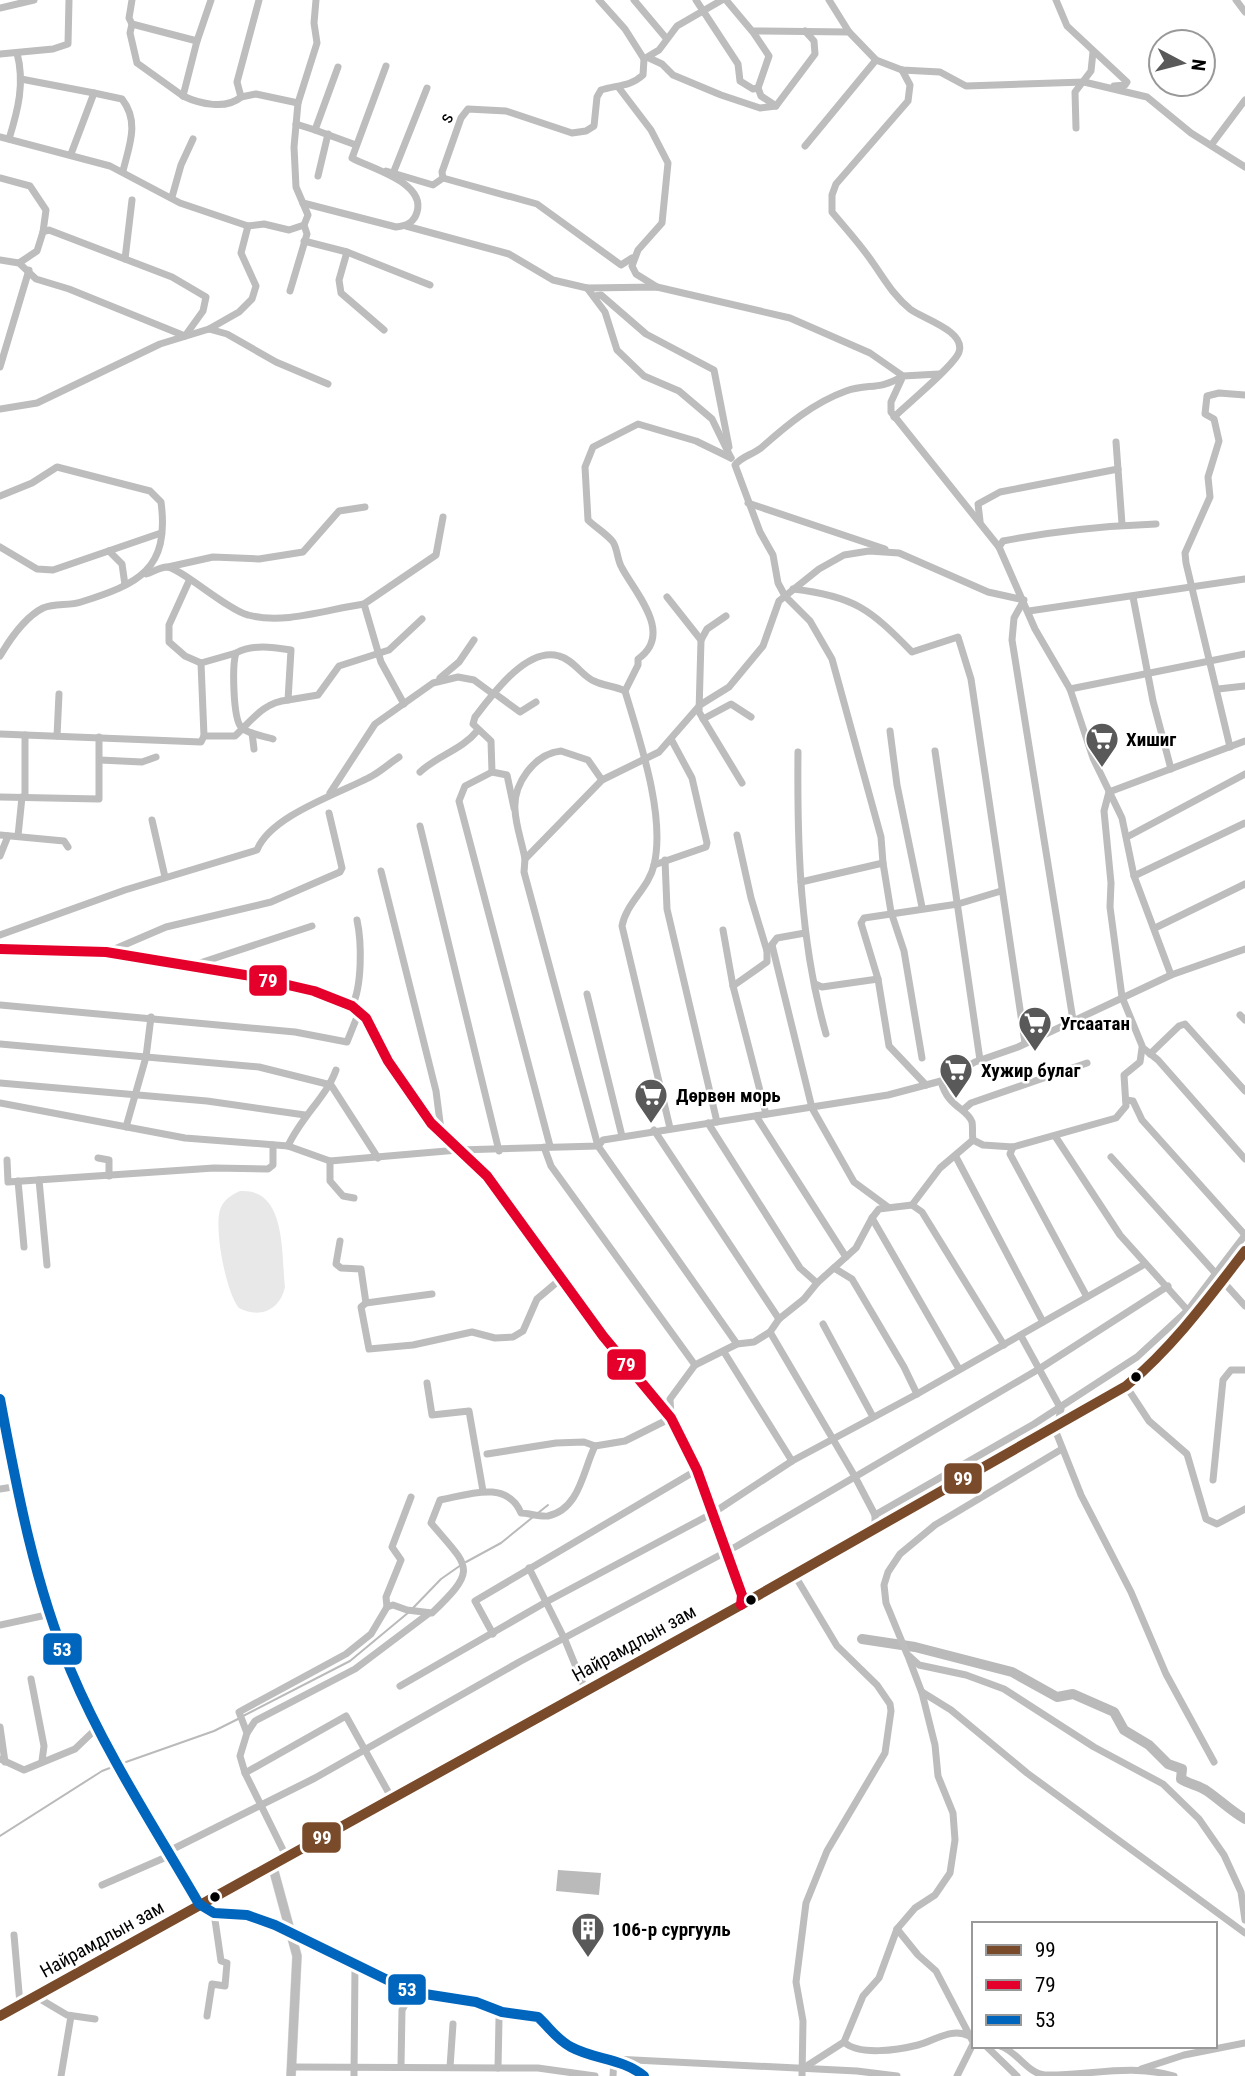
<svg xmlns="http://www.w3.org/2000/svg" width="1245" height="2076" font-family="'Roboto Condensed',sans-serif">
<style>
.green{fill:#e8e8e8}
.water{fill:#bababa}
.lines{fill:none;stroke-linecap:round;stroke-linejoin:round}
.stream{stroke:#bababa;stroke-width:2}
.river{stroke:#bababa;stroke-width:10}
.major-casing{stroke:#dbdbdb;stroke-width:10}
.minor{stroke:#bdbdbd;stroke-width:7}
.major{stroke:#bdbdbd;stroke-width:9}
.bus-1-casing{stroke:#fff;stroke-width:16}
.bus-2-casing{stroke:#fff;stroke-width:16}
.bus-3-casing{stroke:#fff;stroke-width:16}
.bus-1{stroke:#7a4b2a;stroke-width:10}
.bus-2{stroke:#e4002b;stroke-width:10}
.bus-3{stroke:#0065bd;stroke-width:10}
.bus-dot{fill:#000;stroke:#fff;stroke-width:2.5}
.labels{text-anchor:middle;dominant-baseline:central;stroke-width:5;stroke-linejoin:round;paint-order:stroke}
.street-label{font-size:19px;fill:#000;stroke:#fff}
.poi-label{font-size:19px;font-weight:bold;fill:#000;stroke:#fff;text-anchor:start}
.line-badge{stroke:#fff;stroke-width:2.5}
.badge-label{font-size:19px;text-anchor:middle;font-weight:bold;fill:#fff}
</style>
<rect width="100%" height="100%" fill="#fff"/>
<path class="green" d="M240 1191C287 1188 281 1254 285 1287 280 1310 260 1319 239 1308 226 1293 214 1229 220 1210 223 1200 231 1195 240 1191Z"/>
<path class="water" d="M558 1870 601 1873 599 1895 556 1891Z"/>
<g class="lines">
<g class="stream">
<path d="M538 1513 548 1505"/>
<path d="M466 1562 501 1543 533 1517"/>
<path d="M413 1608 441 1579 461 1565"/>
<path d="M243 1716 350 1661 409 1612"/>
<path d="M126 1762 214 1731 238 1719"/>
<path d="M0 1836 102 1771 115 1766"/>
</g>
<path class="river" d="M862 1639 915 1647 1012 1672 1057 1697 1073 1694 1114 1712 1124 1730 1149 1745 1168 1764 1182 1769 1181 1779C1189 1784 1200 1786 1207 1791 1220 1800 1231 1811 1245 1819"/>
<defs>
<g id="major">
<path d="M0 1399C17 1490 35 1586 71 1671 105 1752 155 1828 199 1904"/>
<path d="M272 1864 297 1956 291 2076"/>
<path d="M0 2016 741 1605 1126 1386C1173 1347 1208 1299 1245 1251"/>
</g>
</defs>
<use href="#major" class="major-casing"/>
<g class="minor">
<path d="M132 0 129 18 132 24 197 41 211 0"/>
<path d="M259 0 237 82 241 97 256 94 298 103"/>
<path d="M599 0 625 29 644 59 659 50 677 26 722 0"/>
<path d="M634 0 666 38"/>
<path d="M696 0 738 64 740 81 753 89 758 88"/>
<path d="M726 0 752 31 849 32 876 60 902 70 940 72 966 86 1084 82 1147 97 1191 133 1245 167"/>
<path d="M829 0 849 32"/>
<path d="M1056 0 1067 26 1127 82 1125 85 1114 86"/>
<path d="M1236 0 1245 12"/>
<path d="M0 8 34 0"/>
<path d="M132 24 130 33 137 63 183 96"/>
<path d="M753 32 769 56 758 88 761 96 776 106"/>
<path d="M197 41 183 96C200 104 226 110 241 97"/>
<path d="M0 54 53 49 68 44 69 0"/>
<path d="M649 58 662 64 673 75 721 95 760 108 776 106 815 54 814 41 805 31"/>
<path d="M21 79 94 93 71 154"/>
<path d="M619 88 651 130 668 163 662 223 638 250 632 266 636 274 657 287"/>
<path d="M94 93 122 99C140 122 129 146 123 171"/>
<path d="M296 124 315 130 338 67"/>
<path d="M1076 128 1075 92 1091 71 1093 52"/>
<path d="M315 130 356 145"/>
<path d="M0 137 110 166 180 203 248 226 264 224 289 230 304 225 308 215 296 187 294 147 298 103 317 43 314 23 316 0"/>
<path d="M9 139C18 110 25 83 17 53"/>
<path d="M1212 144 1245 100"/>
<path d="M805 146 876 60"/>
<path d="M386 171 433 185 443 178 537 204 621 265 632 258"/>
<path d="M394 171 427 88"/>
<path d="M318 176 328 134"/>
<path d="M0 178 30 186 46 210 43 232"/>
<path d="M443 178 442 172 461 118 468 109 506 111 572 133 586 131 594 126 597 97 601 90C616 85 630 87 643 75L644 59"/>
<path d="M172 197 181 165 193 139"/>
<path d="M303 203 396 227C406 226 414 223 417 212 426 182 369 168 352 158L386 66"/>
<path d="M406 226 509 254 553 280 587 288 657 287 790 318 870 353 903 376C878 391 869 383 846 391 813 403 787 425 761 448 752 455 742 456 735 465L760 532 773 555 778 583 785 596 810 621 832 659 881 837 883 863"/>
<path d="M304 241 347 252 430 285"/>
<path d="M347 252 339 280 341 293 384 330"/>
<path d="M125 259 132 200"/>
<path d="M0 260 19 263 36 279 69 289 185 336 203 311 206 297 172 277 49 230 43 232 37 251 19 263"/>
<path d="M587 288 605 312 617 350 644 376 679 391 712 419 731 458"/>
<path d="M290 291 307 234 304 225"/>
<path d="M595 296 601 295 646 334 714 370 729 447"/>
<path d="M209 329 239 312 252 299 256 286 241 253 248 226"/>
<path d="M0 367 29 270"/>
<path d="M939 374 903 376 891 402V412L999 547 1035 629 1070 689 1093 758 1122 818 1134 876 1171 975"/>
<path d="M0 409 37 403 160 344 209 329 227 334 276 362 328 384"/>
<path d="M894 417C906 405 955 365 959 352 966 331 923 319 910 309 893 295 885 280 873 263 861 245 846 229 832 212V195L836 184 908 101 910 85 902 70"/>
<path d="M1116 442 1122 524"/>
<path d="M0 496 32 483 57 467 150 491 161 502C170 570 138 584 81 602 69 606 55 603 43 608 25 617 10 639 0 656"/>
<path d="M748 503 885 549"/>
<path d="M980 521 978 504 1000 492 1118 469"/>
<path d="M0 547 37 569 53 570 161 533"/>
<path d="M999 547 1003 541C1054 531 1105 526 1156 524"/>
<path d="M109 551 122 564 125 585"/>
<path d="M168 567 213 557 259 559 303 552 339 511 365 507"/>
<path d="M146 574C152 572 159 568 166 567 179 566 227 610 248 615 284 625 328 609 364 604"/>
<path d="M189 581 169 625V642L185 656 201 663"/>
<path d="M793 589C854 596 870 609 912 652L958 637 971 679 1025 1043"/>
<path d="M667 597 701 640"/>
<path d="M1133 597 1153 701 1171 769"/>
<path d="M1029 611 1245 579"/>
<path d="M726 616 707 629 701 640 699 712 742 783"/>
<path d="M440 678 459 662 474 640"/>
<path d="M1070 689 1245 654"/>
<path d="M1218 689 1245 686"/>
<path d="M494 693 520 712 536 702"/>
<path d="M288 700 318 695 339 666 389 650 422 619"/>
<path d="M404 704 381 662 364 604 436 555 443 517"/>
<path d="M703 719 731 704 751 717"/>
<path d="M890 731 897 785 922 907"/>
<path d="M252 733 254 749"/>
<path d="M0 734 201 742 204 736H235C252 720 264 702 288 700L291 650C272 647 253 644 236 653 232 665 233 718 241 727 247 734 264 736 273 739"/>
<path d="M57 736 59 694"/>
<path d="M204 736 201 663 236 653"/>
<path d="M1245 741 1109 792 1104 811 1111 883 1110 907 1122 997 1143 1048 1158 1060 1245 1159"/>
<path d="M1230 747 1186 563 1185 553 1210 497 1208 477 1219 441 1214 419 1205 414 1207 396 1219 393 1245 395"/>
<path d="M935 751 980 1060"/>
<path d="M798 752C797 847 800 943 826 1034"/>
<path d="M100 760 142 762 156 757"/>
<path d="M420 772C438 755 462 750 478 730"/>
<path d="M492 772 491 741 473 724 475 717C492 695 527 646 559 656 574 660 582 676 594 681 604 686 615 686 625 691"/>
<path d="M330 793 375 724 433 683 458 677 474 680 493 694"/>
<path d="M0 797 99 799V737"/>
<path d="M25 797V735"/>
<path d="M514 808 507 775 492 772 465 786 459 801 550 1146"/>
<path d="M152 820 165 877"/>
<path d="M420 826 499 1151"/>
<path d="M0 835 64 841 68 847"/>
<path d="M737 835 751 898 767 951"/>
<path d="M18 836 22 797"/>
<path d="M1127 837 1245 774"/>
<path d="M0 856 8 836"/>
<path d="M525 859C522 842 516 827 515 810 513 784 534 754 561 751L588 760 602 780"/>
<path d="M665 860 667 909 717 1122"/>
<path d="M654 865 706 847 707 843 692 778 671 739"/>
<path d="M381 871 436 1091 441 1130"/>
<path d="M1134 876 1245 823"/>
<path d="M801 882 883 863 891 912 904 951 922 1058"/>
<path d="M1155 928 1245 884"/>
<path d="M723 930 733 986 766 1114"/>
<path d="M0 935 125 890 257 850C271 815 341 793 372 776 381 771 390 763 399 757"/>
<path d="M772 945 812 1108 854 1182 888 1207"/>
<path d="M0 949 106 952 245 975 314 991 352 1006 366 1018 388 1061 431 1123 487 1176 603 1336 671 1418 697 1470 742 1595 741 1605"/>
<path d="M110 951 166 927 271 902 340 872 342 868 329 813"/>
<path d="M194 965 312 926"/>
<path d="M815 984 822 987 878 979"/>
<path d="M733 986 767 962V951L777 938 805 933"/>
<path d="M587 994 622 1136"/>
<path d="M0 1005 295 1032 347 1042 359 1012"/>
<path d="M352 1006C362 987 362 943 357 920"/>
<path d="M1240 1015 1245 1020"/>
<path d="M0 1044 259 1067 331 1085 378 1158"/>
<path d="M1150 1054 1179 1026 1185 1024 1245 1091"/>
<path d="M941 1081C947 1107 967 1108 972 1122 973 1127 972 1135 973 1140L983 1145 1013 1147 1116 1118 1126 1106 1124 1075 1140 1062 1142 1048"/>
<path d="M0 1083 207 1101 305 1115"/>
<path d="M926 1085 889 1046 878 979 861 923 864 918 958 904 1001 891"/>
<path d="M1126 1100 1133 1101 1142 1120 1245 1235"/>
<path d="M0 1103 185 1138 288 1146 330 1161 458 1150 598 1146 603 1140 888 1095 941 1081 975 1062 1018 1047 1171 975 1245 949"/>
<path d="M963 1110 971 1103 1087 1063"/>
<path d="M756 1116 846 1257"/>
<path d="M708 1123 800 1268 817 1283"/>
<path d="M126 1127 146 1057 151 1017"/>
<path d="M670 1128 622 926C626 903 649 888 654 865 666 816 639 738 625 691L638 665V659C674 634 636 594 622 568 617 560 618 550 613 542 607 534 595 527 588 520L585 467 593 447 638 424 696 441 731 458"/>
<path d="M654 1130 779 1319"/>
<path d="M1055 1136 1120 1235 1190 1313"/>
<path d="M288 1146C301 1117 327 1096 336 1070"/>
<path d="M544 1147 551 1166 695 1365"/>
<path d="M1013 1147 1010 1154 1087 1297"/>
<path d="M956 1157 1043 1322"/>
<path d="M1111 1157 1245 1306"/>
<path d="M98 1158 109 1160V1176"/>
<path d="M7 1160 8 1182 214 1168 268 1169 273 1165V1145"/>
<path d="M330 1161V1181L343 1196 354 1198"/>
<path d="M39 1180 47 1265"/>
<path d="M18 1181 24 1247"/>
<path d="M912 1205 940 1168 973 1140"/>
<path d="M340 1241 336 1264 341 1268 361 1269 366 1303"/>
<path d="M834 1268 852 1279 904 1367 917 1394"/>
<path d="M432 1294 366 1303 361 1307 369 1349 413 1345 472 1332 495 1338 513 1337 523 1331 537 1299 562 1278"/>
<path d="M823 1324 872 1415"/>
<path d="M770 1332 854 1475 875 1515V1529"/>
<path d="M1021 1336 1061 1409 1056 1432 1081 1495 1131 1592 1166 1674 1214 1762"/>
<path d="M737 1344 598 1146 524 872 525 859 602 780 659 752 700 705 729 687 763 646 779 601 819 569 844 555 869 551 899 553 988 592 1024 600 1014 618 1012 640 1073 1020"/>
<path d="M724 1352 792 1461"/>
<path d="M959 1369 872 1218 879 1209 912 1205 922 1212 1004 1345"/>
<path d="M427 1383 432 1415 469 1411 483 1491"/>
<path d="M1126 1386 1149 1421 1187 1454 1206 1519 1217 1524 1245 1509"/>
<path d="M671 1417 670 1399 695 1365 737 1344 754 1342 770 1332 779 1319 804 1299 817 1283 856 1248 872 1218"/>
<path d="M1062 1449 935 1525 900 1554 888 1572 884 1585 886 1603 907 1654 919 1665 966 1675 1004 1689 1094 1747 1163 1784 1199 1819 1224 1855 1241 1892 1245 1920"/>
<path d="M487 1454 556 1443 584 1442 595 1446 625 1441 671 1418"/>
<path d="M1213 1480 1223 1380 1231 1370H1245"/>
<path d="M0 1489 19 1486"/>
<path d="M875 1515 1034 1424 1137 1357 1188 1310 1245 1235"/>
<path d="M529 1568 565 1640 585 1689"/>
<path d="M794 1574 837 1646 877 1685 890 1704 891 1711 885 1753 827 1851 806 1903 796 1982 803 2021 802 2076"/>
<path d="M387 1607 386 1597 401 1560 392 1547 411 1497"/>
<path d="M0 1625 51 1614"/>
<path d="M493 1634 475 1601 697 1470"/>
<path d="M31 1679 44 1746 42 1761"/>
<path d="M400 1686 546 1602 713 1513 792 1461 917 1394 1145 1264"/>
<path d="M922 1692 951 1710 1027 1773 1245 1933"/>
<path d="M0 1727 5 1762"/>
<path d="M247 1733 255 1721 355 1669 428 1614"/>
<path d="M0 1759 24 1770 75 1749 99 1726"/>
<path d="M245 1773 240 1756 247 1733 239 1712 346 1654 371 1634 387 1607 393 1605 407 1610 432 1613C479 1568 469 1568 431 1523L440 1500C467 1495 507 1479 521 1513 528 1513 540 1517 548 1516 580 1509 583 1470 595 1446"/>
<path d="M169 1851 315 1778 521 1661 737 1546 1039 1369 1168 1286"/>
<path d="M286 1856 245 1773 346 1716 391 1797"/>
<path d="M102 1885 171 1855"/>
<path d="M199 1904 214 1913 247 1915 275 1925 412 1992 476 2002 502 2012 538 2017C550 2028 556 2039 571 2047 595 2060 622 2058 644 2076"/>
<path d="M897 1929 918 1955 936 1971 973 2042"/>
<path d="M14 1935 20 2004"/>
<path d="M35 1996 67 2015 95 2019"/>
<path d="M207 2016 212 1984 225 1986 227 1963 221 1961 214 1913"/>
<path d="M844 2042C859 2056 898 2050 918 2045 934 2041 952 2027 969 2036"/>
<path d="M986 2046 1017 2076"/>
<path d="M1000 2046C1017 2051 1028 2074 1045 2075 1088 2076 1130 2063 1174 2076"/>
<path d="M401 2066 402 2010 412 1992"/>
<path d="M292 2067 538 2068 595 2076"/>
<path d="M450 2067 453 2024"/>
<path d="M498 2068 499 2019"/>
<path d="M802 2069 844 2042 863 1996 879 1978 897 1929 915 1908 935 1895 950 1873 955 1840 953 1813 938 1776 935 1745 922 1693 908 1656"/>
<path d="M1141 2069 1184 2055 1245 2043"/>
<path d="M61 2076 71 2016"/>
<path d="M354 2076 355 1966"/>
<path d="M613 2076 614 2059 857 2071 897 2076"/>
<path d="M957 2076 974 2042"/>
</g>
<use href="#major" class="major"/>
<defs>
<path id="bus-1" d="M0 2016 741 1605 1126 1386C1173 1347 1208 1299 1245 1251"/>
<path id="bus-2" d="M0 949 106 952 245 975 314 991 352 1006 366 1018 388 1061 431 1123 487 1176 603 1336 671 1418 697 1470 742 1595 741 1605"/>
<path id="bus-3" d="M0 1399C17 1490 35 1586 71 1671 105 1752 155 1828 199 1904L214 1913 247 1915 275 1925 412 1992 476 2002 502 2012 538 2017C550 2028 556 2039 571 2047 595 2060 622 2058 644 2076"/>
</defs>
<use href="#bus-1" class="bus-1-casing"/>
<use href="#bus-2" class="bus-2-casing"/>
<use href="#bus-3" class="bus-3-casing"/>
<use href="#bus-1" class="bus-1"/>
<use href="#bus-2" class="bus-2"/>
<use href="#bus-3" class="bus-3"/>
</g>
<defs>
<symbol id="supermarket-pin" viewBox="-11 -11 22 30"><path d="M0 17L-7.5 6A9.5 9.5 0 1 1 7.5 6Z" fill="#595959" stroke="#fff"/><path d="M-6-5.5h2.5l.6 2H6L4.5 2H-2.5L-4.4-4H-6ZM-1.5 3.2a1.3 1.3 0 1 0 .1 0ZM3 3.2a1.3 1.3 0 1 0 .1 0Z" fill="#fff"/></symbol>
<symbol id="building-pin" viewBox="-11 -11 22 30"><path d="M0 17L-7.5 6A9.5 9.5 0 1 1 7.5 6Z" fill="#595959" stroke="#fff"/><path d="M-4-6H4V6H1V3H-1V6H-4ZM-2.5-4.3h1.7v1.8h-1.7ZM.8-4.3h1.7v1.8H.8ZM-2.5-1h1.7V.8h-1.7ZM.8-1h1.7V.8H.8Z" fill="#fff"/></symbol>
</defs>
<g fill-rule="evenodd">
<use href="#supermarket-pin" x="1083" y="720" width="38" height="52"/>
<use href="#supermarket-pin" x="1016" y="1004" width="38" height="52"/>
<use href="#supermarket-pin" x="937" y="1051" width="38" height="52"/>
<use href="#supermarket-pin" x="632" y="1076" width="38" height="52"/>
<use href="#building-pin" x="569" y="1910" width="38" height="52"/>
</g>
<g class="bus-dot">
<circle cx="1136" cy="1377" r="6"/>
<circle cx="751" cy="1600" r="6"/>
<circle cx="215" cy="1897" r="6"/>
</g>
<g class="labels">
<g class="street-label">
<text transform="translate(446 118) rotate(-66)">s</text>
<text transform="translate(634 1643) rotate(-29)">Найрамдлын зам</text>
<text transform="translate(102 1939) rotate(-29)">Найрамдлын зам</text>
</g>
<g class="poi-label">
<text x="1126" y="739">Хишиг</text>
<text x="1060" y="1023">Угсаатан</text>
<text x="981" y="1070">Хужир булаг</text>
<text x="676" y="1095">Дөрвөн морь</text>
<text x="612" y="1929">106-р сургууль</text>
</g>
</g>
<g class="line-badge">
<rect x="248" y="964" width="40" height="33" rx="7" fill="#e4002b"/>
<rect x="606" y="1348" width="41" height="33" rx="7" fill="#e4002b"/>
<rect x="943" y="1462" width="40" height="33" rx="7" fill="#7a4b2a"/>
<rect x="42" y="1632" width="41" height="34" rx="7" fill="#0065bd"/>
<rect x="301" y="1821" width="41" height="33" rx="7" fill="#7a4b2a"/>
<rect x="387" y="1973" width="40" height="33" rx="7" fill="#0065bd"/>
</g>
<g class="badge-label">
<text x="268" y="987">79</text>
<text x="626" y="1371">79</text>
<text x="963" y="1485">99</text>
<text x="62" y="1656">53</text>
<text x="322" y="1844">99</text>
<text x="407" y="1996">53</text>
</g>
<rect x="972" y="1922" width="245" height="126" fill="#ffffff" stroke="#999999" stroke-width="2"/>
<rect x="986" y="1945" width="35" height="10" fill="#7a4b2a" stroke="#999999" stroke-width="2"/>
<text x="1035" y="1957" font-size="21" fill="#000000">99</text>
<rect x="986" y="1980" width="35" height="10" fill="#e4002b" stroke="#999999" stroke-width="2"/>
<text x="1035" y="1992" font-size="21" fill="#000000">79</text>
<rect x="986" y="2015" width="35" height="10" fill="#0065bd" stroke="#999999" stroke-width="2"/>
<text x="1035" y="2027" font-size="21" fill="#000000">53</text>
<g transform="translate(1182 63) rotate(97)"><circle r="33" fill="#ffffff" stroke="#999999" stroke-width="2"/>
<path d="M0-5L12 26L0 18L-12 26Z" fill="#595959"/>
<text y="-10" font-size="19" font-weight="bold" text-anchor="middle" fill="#000000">N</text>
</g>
</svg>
